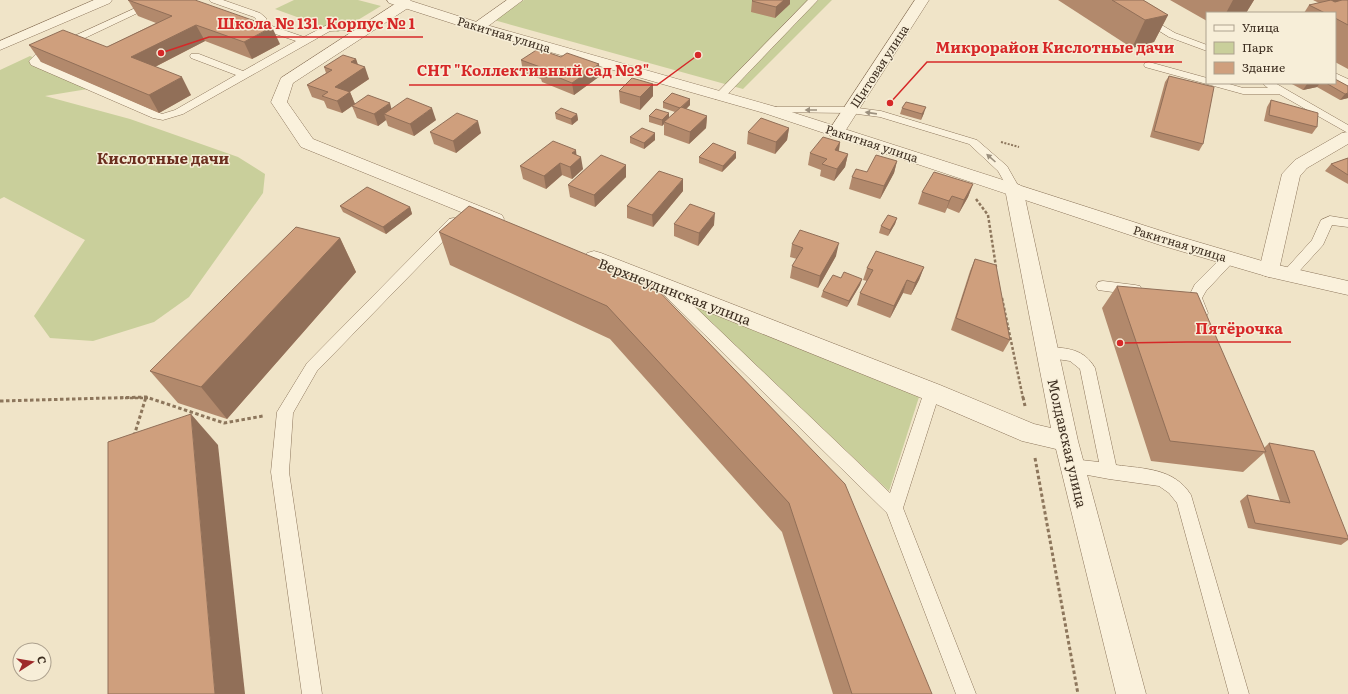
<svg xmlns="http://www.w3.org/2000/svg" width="1348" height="694" font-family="Literata,serif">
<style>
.green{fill:#c9cf9b}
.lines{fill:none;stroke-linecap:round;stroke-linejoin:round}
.service-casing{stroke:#8d765c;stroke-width:1}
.minor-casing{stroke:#8d765c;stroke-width:1}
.tertiary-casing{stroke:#8d765c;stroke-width:1}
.path-far2{stroke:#8d765c;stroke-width:2;stroke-dasharray:2 1.5;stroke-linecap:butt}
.path-far1{stroke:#8d765c;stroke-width:2.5;stroke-dasharray:3 2;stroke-linecap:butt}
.path{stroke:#8d765c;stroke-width:3;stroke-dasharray:3.5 2.5;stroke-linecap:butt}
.service{fill:#faf1dc;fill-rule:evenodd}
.minor{fill:#faf1dc;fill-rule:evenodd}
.tertiary{fill:#faf1dc;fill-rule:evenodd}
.wall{fill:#b2896c}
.shaded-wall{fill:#916f58}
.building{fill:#cf9f7d;stroke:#916f58}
.oneway{fill:#9c907e}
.labels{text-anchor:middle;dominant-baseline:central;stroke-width:3;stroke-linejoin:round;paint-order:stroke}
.far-street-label{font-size:12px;fill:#3d2e20;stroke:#f7eed8}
.street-label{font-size:14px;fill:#3d2e20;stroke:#f7eed8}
.far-district-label{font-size:15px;font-weight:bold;fill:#6b2e1e;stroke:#f7eed8}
.leader{fill:none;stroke:#d62828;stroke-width:1.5}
.callout-dot{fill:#d62828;stroke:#f7eed8;stroke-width:1.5}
.callout-label{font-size:15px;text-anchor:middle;font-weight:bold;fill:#d62828;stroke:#f7eed8;stroke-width:3;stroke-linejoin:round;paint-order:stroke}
</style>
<rect width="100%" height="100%" fill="#f0e4c8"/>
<g class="green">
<path d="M294 0H358L381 6 338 32 275 9Z"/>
<path d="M524 0H832L743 89 494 20Z"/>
<path d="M30 56 100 87 45 96 130 119 238 157 265 174 263 193 189 297 154 322 93 341 50 338 34 316 85 240 4 197 0 199V70Z"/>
<path d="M691 305 919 397 889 491Z"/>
</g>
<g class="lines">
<defs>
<g id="service">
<path d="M153 0H165L45 57 40 61 162 114 175 110 236 75 191 58 190 56 191 54H199L243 71 296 41 258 28 256 19 254 17 211 2 209 0H223L260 13 266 18V24L304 37 327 25 371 23 376 26 371 29 330 31 183 114 163 120 153 118 31 65 29 61 37 53Z"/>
<path d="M808 0H818L723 99H715L714 97 715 95Z"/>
<path d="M1109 0H1120L1175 33 1207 45V51L1169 37Z"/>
<path d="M1149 62 1207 78V83H1226L1243 88H1268L1262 83H1275L1348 125V133L1279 94H1243L1145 67 1144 65 1145 63Z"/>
<path d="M1335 73 1348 79V86L1335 80Z"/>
<path d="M770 107H850L881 111 977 140 1007 166 1020 189 1018 192H1010L998 171 969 144 880 117 850 113 766 112 764 110Z"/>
<path d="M1330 216 1348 219V227L1332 225 1323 245 1294 277 1289 279 1284 277 1282 274 1284 271 1312 240 1321 220Z"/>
<path d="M454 218 459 219 460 222 459 225 317 371 293 413 289 472 322 694H302L271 472 277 412 307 363 449 219Z"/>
<path d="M1229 253 1234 255 1236 258 1234 261 1206 291 1202 298 1208 313 1206 317 1201 318 1196 317 1188 298 1195 284 1224 255Z"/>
<path d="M664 281 669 282 890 493 924 392 926 388 932 386 938 388 940 392 903 508 976 694H956L887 513 659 290 657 286 659 282Z"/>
<path d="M1103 281 1135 285 1140 286 1142 290 1140 294 1135 295 1098 290 1096 286 1098 282Z"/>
<path d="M1048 347C1068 348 1084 349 1095 368L1116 465C1145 469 1174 468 1191 495L1249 694H1229L1177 503 1169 493 1159 486 1109 479 1066 471 1063 466 1066 461 1072 459 1099 462 1080 369 1070 361 1043 357 1040 353 1043 349Z"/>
</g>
<g id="minor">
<path d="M401 0H410L413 3 411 6 293 83 287 102 313 139 502 215 504 219 502 223 495 225 488 223 301 147 271 102 281 78Z"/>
<path d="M507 0H523L483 30 478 31 473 30 471 27 473 24Z"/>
<path d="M915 0H929L842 136 836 137 830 136 828 132Z"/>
<path d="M1348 132V144L1307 168 1300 176 1279 270 1276 275 1269 277 1262 275 1259 270 1282 174 1295 160 1342 133Z"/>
<path d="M1014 183 1020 185 1023 189 1078 441 1146 694H1116L1056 449 1022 441 924 399 587 263 584 258 587 253 594 251 601 253 940 385 1034 424 1051 428 1005 189 1008 185Z"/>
</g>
<g id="tertiary">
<path d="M94 0H112L110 3 0 50V41Z"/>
<path d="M387 0H408L483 24 776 107 1174 235 1269 263 1348 281V295L1269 277 1160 245 764 113 473 30 389 3Z"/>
</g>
</defs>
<use href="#service" class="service-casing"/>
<use href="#minor" class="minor-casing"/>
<use href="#tertiary" class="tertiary-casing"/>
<path class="path-far2" d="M1001 142 1019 147"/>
<g class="path-far1">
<path d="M976 199 988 215 996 267"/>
<path d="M1002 298 1023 398"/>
<path d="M120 398H148"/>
</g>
<g class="path">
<path d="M1023 397 1025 406"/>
<path d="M0 401 146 397 224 423 263 416"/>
<path d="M134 436 146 397"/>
<path d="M1035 458 1078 694"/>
</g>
<use href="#service" class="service"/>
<use href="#minor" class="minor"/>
<use href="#tertiary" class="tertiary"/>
</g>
<g class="wall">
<path d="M128 0 280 44 252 59 205 41 155 67 191 95 159 113 41 62 29 45 107 47 156 23 138 16Z"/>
<path d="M753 0H790V4L775 18 751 12 752 1Z"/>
<path d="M1058 0H1143L1168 15 1154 42 1132 48Z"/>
<path d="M1170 0H1254L1246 13H1207V21Z"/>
<path d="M1313 0H1348V69L1335 62V13H1304L1309 5 1319 3Z"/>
<path d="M561 57 599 64 600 76 574 95 542 82 541 79 523 72 521 60Z"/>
<path d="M356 59 357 64 369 79 350 92 355 104 342 113 327 108 324 101 312 97 307 85 326 73 324 67Z"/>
<path d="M1169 76 1203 144 1199 151 1150 137 1165 82Z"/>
<path d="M1335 79 1348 98 1340 100 1317 87 1303 90 1290 83H1335Z"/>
<path d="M653 84V96L640 110 620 103 619 91Z"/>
<path d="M690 99V105L686 109 707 116 706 128 689 144 664 135V124L662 126 649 122V116L669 118 675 112 663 108V102Z"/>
<path d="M1271 100 1317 127 1312 134 1264 121 1267 107Z"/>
<path d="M352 106 391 109 436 120 414 136 388 126 386 120 378 126 357 118Z"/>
<path d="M902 108 924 113 921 120 900 114Z"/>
<path d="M555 113 577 114 578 120 572 125 556 119Z"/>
<path d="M789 128 787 140 775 154 747 144 748 132Z"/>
<path d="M430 132 481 133 456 153 434 144Z"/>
<path d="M630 137 655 140 644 149 630 143Z"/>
<path d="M840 142 839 151 848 154 845 167 834 181 820 176 821 170 808 165 810 153Z"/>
<path d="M576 155 583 169 572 179 562 175 546 189 523 179 520 166Z"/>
<path d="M699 157 736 158 722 172 699 163Z"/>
<path d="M1348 158V184L1325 171 1331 164Z"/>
<path d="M897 161 894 173 880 199 849 189 852 177Z"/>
<path d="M626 165V177L595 207 570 197 568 185Z"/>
<path d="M973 184 968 197 959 213 947 208 945 213 918 204 922 192Z"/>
<path d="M683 191 653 227 627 218V206Z"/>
<path d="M340 206 410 207 412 214 386 234 343 212Z"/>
<path d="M897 218 895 224 888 236 879 233 881 226Z"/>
<path d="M674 224 714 225 698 246 674 236Z"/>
<path d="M439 232 648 280 932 694H833L782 532 610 339 450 265Z"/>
<path d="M340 238 356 272 227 419 178 403 150 371Z"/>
<path d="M792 244 836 256 818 288 790 278 792 266 797 259 790 257Z"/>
<path d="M975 259 1010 340 1003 352 951 330 970 271Z"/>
<path d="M924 267 919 280 911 295 903 293 890 318 857 305 860 293 867 281 863 280 867 268Z"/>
<path d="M862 279 860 285 847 307 821 297 823 291Z"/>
<path d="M1117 286 1264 448 1269 443 1348 537V540L1341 545 1248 528 1240 501 1247 495 1280 501 1264 453 1243 472 1151 461 1102 308Z"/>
</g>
<g class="shaded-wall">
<path d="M784 0H790V4L775 18 776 7Z"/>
<path d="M1233 0H1254L1246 13H1226Z"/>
<path d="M1328 0H1346L1324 5Z"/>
<path d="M1168 15 1154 42 1132 48 1145 20Z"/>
<path d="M196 25 205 41 141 74 131 57Z"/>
<path d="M272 27 280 44 252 59 244 42Z"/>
<path d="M356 59 360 70 365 67 369 79 339 99 335 87 351 62Z"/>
<path d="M599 64 600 76 574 95 572 83Z"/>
<path d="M182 77 191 95 159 113 149 95Z"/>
<path d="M1312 83H1320L1317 87 1303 90 1307 84Z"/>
<path d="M653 84V96L640 110V97Z"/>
<path d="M350 92 355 104 342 113 337 101Z"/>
<path d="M1348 93V98L1340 100 1345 94Z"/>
<path d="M690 99V105L681 114V108Z"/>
<path d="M390 103 393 115 384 114 386 120 378 126 374 114Z"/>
<path d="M926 107 924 113 921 120 922 114Z"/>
<path d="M432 108 436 120 414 136 410 124Z"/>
<path d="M669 113V120L664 122V124L662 126V120Z"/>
<path d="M577 114 578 120 572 125 571 119Z"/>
<path d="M707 116 706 128 689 144 690 132Z"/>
<path d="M478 121 481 133 456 153 453 141Z"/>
<path d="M789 128 787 140 775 154 776 142Z"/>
<path d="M655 133V140L644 149V143Z"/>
<path d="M840 142 838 155 835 150Z"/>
<path d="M576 150 577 161 581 157 583 169 572 179 570 167 572 153Z"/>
<path d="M736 152V158L722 172 723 166Z"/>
<path d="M848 154 845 167 834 181 837 169Z"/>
<path d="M897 161 894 173 880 199 884 186Z"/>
<path d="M560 163 562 175 546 189 544 176Z"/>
<path d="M626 165V177L595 207 594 195Z"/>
<path d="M683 179V191L653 227 652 215Z"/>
<path d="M973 184 968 197 959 213 964 200Z"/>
<path d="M952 196 947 208 945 213 949 201Z"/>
<path d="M410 207 412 214 386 234 383 227Z"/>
<path d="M715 213 714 225 698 246 699 233Z"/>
<path d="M897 218 895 224 888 236 890 230Z"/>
<path d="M340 238 356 272 227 419 201 387Z"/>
<path d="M839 243 836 256 818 288 820 276Z"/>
<path d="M924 267 919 280 911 295 915 283Z"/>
<path d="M862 279 860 285 847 307 849 301Z"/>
<path d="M907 280 903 293 890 318 894 306Z"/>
<path d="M191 414 218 445 245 694H215Z"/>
</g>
<g class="building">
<path d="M128 0H195L272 27 244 42 196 25 131 57 182 77 149 95 29 45 63 30 107 47 172 16Z"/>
<path d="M753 0H784L776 7 752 1Z"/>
<path d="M1112 0H1143L1168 15 1145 20Z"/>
<path d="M1331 0 1335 2 1342 0H1348V25L1335 18V13H1325L1309 5Z"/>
<path d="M538 49 561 57 567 53 599 64 572 83 540 70 543 68 521 60Z"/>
<path d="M343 55 356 59 351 62 365 67 335 87 350 92 337 101 322 96 328 92 307 85 332 70 324 67Z"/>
<path d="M1169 76 1214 87 1203 144 1154 131Z"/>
<path d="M632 78 653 84 640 97 619 91Z"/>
<path d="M1335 79 1348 86V93L1345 94 1326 83H1335Z"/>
<path d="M672 93 690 99 680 108 663 102Z"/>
<path d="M368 95 390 103 374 114 352 106Z"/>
<path d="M407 98 432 108 410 124 384 114Z"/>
<path d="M1271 100 1318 113 1317 127 1269 115Z"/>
<path d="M906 102 926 107 922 114 902 108Z"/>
<path d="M681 107 707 116 690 132 664 122Z"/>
<path d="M561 108 577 114 571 119 555 113Z"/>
<path d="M656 109 669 113 662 120 649 116Z"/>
<path d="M457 113 478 121 453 141 430 132Z"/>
<path d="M761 118 789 128 776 142 748 132Z"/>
<path d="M642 128 655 133 644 143 630 137Z"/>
<path d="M823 137 840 142 835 150 848 154 837 169 822 164 827 159 810 153Z"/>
<path d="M553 141 576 150 572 153 581 157 570 167 560 163 544 176 520 166Z"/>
<path d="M713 143 736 152 723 166 699 157Z"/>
<path d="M601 155 626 165 594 195 568 185Z"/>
<path d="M876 155 897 161 884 186 852 177 856 169 867 172Z"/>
<path d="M1348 158V175L1331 164Z"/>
<path d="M659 171 683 179 652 215 627 206Z"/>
<path d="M934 172 973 184 964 200 952 196 949 201 922 192Z"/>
<path d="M367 187 410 207 383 227 340 206Z"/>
<path d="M690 204 715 213 699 233 674 224Z"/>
<path d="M469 206 648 280 845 484 932 694H852L789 503 607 306 439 232Z"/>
<path d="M888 215 897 218 890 230 881 226Z"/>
<path d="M296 227 340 238 201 387 150 371Z"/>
<path d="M800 230 839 243 820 276 792 266 803 248 792 244Z"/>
<path d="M876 251 924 267 915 283 907 280 894 306 860 293 873 270 867 268Z"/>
<path d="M975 259 996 265 1010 340 956 318Z"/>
<path d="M844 272 862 279 849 301 823 291 833 275 841 278Z"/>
<path d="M1117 286 1197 293 1266 452 1170 441Z"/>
<path d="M191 414 215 694H108V442Z"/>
<path d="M1269 443 1314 451 1348 537V539L1255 523 1247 495 1290 503Z"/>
</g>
<defs><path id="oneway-solid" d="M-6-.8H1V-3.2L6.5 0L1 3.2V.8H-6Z"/></defs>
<g class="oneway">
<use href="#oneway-solid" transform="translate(811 110) rotate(180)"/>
<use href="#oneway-solid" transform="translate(871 113) rotate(-172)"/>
<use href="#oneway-solid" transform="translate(991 158) rotate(-138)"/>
</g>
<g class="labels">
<g class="far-street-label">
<text transform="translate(504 34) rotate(17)">Ракитная улица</text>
<text transform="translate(879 66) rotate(-57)">Щитовая улица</text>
<text transform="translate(872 143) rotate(18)">Ракитная улица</text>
<text transform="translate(1180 243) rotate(17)">Ракитная улица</text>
</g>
<g class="street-label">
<text transform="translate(675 291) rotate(21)">Верхнеудинская улица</text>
<text transform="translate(1068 443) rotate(77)">Молдавская улица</text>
</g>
<g class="far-district-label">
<text x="163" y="157">Кислотные дачи</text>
</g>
</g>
<path class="leader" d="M161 53L209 37H423M890 103L927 62H1182M698 55L657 85H409M1120 343L1187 342H1291"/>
<g class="callout-dot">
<circle cx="161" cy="53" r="4"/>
<circle cx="890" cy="103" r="4"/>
<circle cx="698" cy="55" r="4"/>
<circle cx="1120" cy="343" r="4"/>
</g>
<g class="callout-label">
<text x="316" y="29">Школа № 131. Корпус № 1</text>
<text x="1055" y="53">Микрорайон Кислотные дачи</text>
<text x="533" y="76">СНТ "Коллективный сад №3"</text>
<text x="1239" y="334">Пятёрочка</text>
</g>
<rect x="1206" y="12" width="130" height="72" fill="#f7eed8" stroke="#ada18e"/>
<rect x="1214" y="25" width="20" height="6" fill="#faf1dc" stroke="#ada18e"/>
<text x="1242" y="32" font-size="12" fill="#3d2e20">Улица</text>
<rect x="1214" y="42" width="20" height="12" fill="#c9cf9b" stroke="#ada18e"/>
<text x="1242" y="52" font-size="12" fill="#3d2e20">Парк</text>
<rect x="1214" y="62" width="20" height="12" fill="#cf9f7d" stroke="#ada18e"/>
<text x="1242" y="72" font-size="12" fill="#3d2e20">Здание</text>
<g transform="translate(32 662) rotate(78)"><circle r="19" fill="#f7eed8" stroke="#ada18e"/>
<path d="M0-3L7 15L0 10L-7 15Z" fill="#9e2a2b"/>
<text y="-6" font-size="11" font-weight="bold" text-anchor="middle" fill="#3d2e20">С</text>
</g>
</svg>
